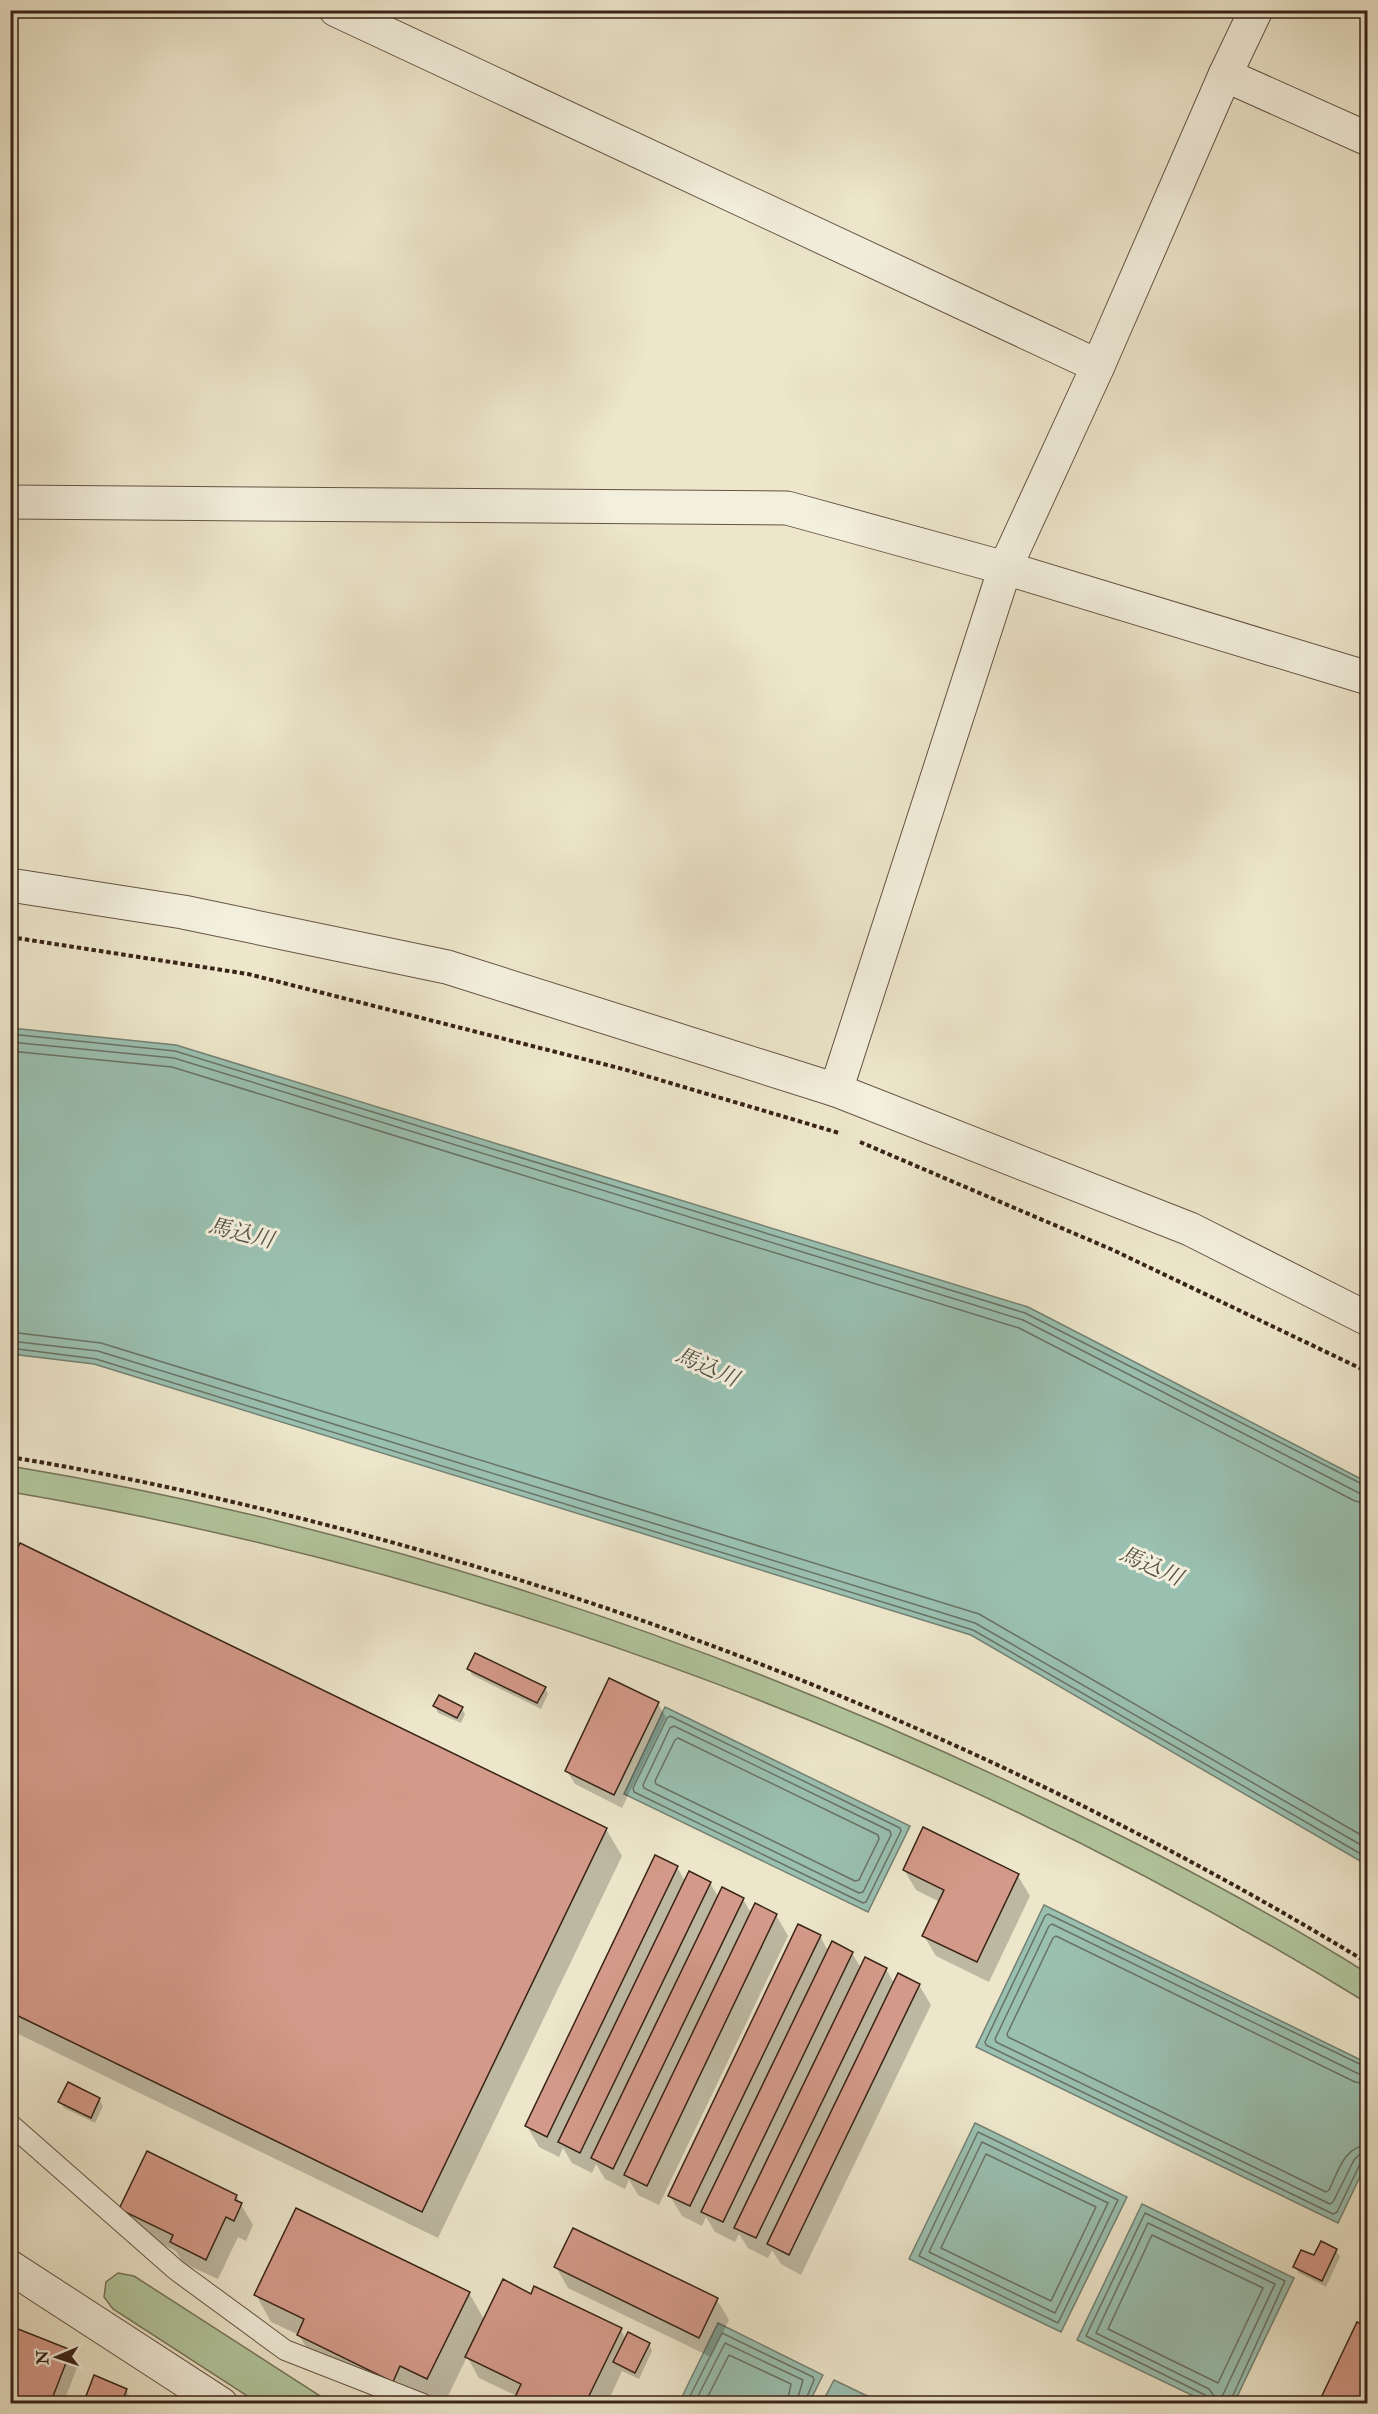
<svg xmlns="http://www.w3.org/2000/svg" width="1378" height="2414" font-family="'IM FELL Double Pica','Noto Serif JP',serif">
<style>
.green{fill:#b2c69d;stroke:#75745a;stroke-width:1.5}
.water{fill:#9ac0b1;stroke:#738173;stroke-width:1.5}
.shadow{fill:#0003}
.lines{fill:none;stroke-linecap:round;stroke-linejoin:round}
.shore{stroke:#697264;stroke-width:1.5}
.building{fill:#d49a89;stroke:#382317;stroke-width:1.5}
.service-casing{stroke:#655444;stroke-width:22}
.minor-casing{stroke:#655444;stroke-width:35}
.tertiary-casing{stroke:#655444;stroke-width:35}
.path{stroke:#382317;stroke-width:4;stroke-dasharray:4.5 3;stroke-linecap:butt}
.service{stroke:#f3efdd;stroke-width:20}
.minor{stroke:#f3efdd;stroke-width:33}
.tertiary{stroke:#f3efdd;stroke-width:33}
.labels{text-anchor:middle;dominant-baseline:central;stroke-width:6;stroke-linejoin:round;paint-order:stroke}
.water-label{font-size:22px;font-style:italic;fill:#555245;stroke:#f3efdd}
</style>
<rect width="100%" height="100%" fill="#ede6cb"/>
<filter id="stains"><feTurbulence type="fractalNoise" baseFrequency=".00333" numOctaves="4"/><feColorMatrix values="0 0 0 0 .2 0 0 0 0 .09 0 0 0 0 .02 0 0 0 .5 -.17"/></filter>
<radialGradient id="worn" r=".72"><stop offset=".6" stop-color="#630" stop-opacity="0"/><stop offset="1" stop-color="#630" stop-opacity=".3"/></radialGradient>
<g class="green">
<path d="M10 1466C366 1525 714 1640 1039 1796 1151 1849 1262 1907 1367 1973V2003C955 1749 488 1573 11 1492Z"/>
<path d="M118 2273 134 2276 331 2403H258L113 2309 104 2297 106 2282Z"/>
</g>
<g class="water">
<path d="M11 1028 176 1045 1028 1307 1367 1482V1865L971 1635 94 1364 11 1354Z"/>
<path d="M665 1707 910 1826 868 1912 624 1794Z"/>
<path d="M1044 1905 1367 2063V2162L1338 2223 976 2047Z"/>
<path d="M975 2123 1127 2197 1061 2332 909 2259Z"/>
<path d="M1142 2204 1294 2278 1234 2403H1208L1077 2340Z"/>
<path d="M718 2323 823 2375 809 2403H679Z"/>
<path d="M834 2380 882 2403H822Z"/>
</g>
<g class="shadow">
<path d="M10 1567 606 1829 622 1856 438 2238 10 2030Z"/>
<path d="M469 1669 545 1688 548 1694 541 1709 472 1675Z"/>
<path d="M658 1704 666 1717 622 1808 575 1784 567 1771Z"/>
<path d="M435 1706 462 1708 465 1714 461 1723 438 1713Z"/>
<path d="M923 1829 1018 1876 1030 1896 989 1982 936 1956 924 1936 940 1902 916 1890 904 1870Z"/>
<path d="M677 1867 685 1881 710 1883 719 1898 743 1899 752 1915H776L788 1936 659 2205 638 2195 629 2180 625 2189 605 2179 596 2164 592 2173 572 2163 563 2148 559 2157 539 2147 527 2126Z"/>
<path d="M820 1936 828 1951 852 1953 861 1968 886 1969 894 1983 919 1985 931 2005 801 2275 781 2264 772 2250 768 2258 748 2248 739 2234 735 2242 715 2232 706 2217 702 2226 682 2216 670 2196Z"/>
<path d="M99 2099 103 2106 95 2123 64 2108 60 2101Z"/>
<path d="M236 2196 253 2225 246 2241 238 2237 218 2279 183 2263 176 2251 133 2230 121 2209Z"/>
<path d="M1336 2250 1340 2257 1326 2287 1299 2273 1295 2267 1314 2257Z"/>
<path d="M556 2267 717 2300 729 2320 711 2357 568 2288Z"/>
<path d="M469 2293 485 2321 532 2296 620 2329 626 2339 649 2344 652 2351 639 2379 622 2371 607 2404H513L517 2396 479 2378 467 2357 444 2404H439L415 2392 314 2361 299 2335 271 2322 256 2295Z"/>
<path d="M70 2351 78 2365 63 2404H10Z"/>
<path d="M126 2390 134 2404H85Z"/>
</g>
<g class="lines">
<g class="shore">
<path d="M10 1034 175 1051 1025 1313 1368 1487"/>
<path d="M10 1042 174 1058 1023 1320 1359 1493 1368 1495"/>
<path d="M10 1051 172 1067 1019 1328 1355 1501 1368 1504"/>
<path d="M10 1332 101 1343 979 1614 1368 1839"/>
<path d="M10 1341 98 1351 975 1623 1368 1849"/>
<path d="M10 1348 96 1359 973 1630 1368 1858"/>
<path d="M670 1716 900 1828 901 1831 866 1902 863 1903 634 1792 633 1788 667 1718Z"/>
<path d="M674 1726 890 1831 891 1835 863 1892 859 1893 644 1788 643 1785 670 1728Z"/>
<path d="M678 1738 878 1835 879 1839 859 1880 855 1881 656 1784 655 1781 675 1740Z"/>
<path d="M1368 2068 1048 1914 1045 1916 985 2042 986 2045 1333 2214 1337 2212 1360 2164 1368 2161"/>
<path d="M1368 2075 1359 2074 1052 1924 1049 1926 995 2039 996 2042 1330 2204 1333 2202 1354 2160 1359 2155 1368 2154"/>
<path d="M1368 2084 1355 2082 1056 1936 1053 1938 1007 2034 1008 2037 1326 2192 1329 2190C1338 2172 1344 2146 1368 2145"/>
<path d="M978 2132 1118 2200 1058 2323 919 2256Z"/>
<path d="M982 2142 1108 2203 1055 2313 929 2252Z"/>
<path d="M986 2154 1096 2207 1051 2301 941 2248Z"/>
<path d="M1148 2223 1275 2284 1220 2401 1217 2400 1209 2389 1096 2333Z"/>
<path d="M1152 2235 1263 2288 1218 2383 1108 2329Z"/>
<path d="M686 2404 722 2333 813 2377 814 2380 804 2404"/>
<path d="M694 2404 725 2343 803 2380 796 2404"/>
<path d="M704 2404 729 2355 791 2384 787 2404"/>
<path d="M1209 2404 1205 2395 1086 2336 1145 2213 1285 2281 1229 2404"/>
</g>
</g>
<g class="building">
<path d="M20 1543 607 1828 422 2212 10 2012V1563Z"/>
<path d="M475 1653 546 1687 537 1703 467 1669Z"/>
<path d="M609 1678 659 1702 614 1795 565 1771Z"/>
<path d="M439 1695 463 1707 457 1718 433 1706Z"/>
<path d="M923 1827 1019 1874 977 1962 922 1936 944 1890 903 1870Z"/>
<path d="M655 1855 678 1866 547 2137 525 2126Z"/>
<path d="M689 1871 711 1882 580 2153 558 2142Z"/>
<path d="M722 1887 744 1898 613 2169 591 2158Z"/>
<path d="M755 1903 777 1914 647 2186 624 2175Z"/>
<path d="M798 1924 821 1935 690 2206 668 2196Z"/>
<path d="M832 1941 853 1952 723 2222 701 2212Z"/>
<path d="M865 1957 887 1968 756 2238 734 2228Z"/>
<path d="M898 1973 920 1984 789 2255 767 2244Z"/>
<path d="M68 2082 100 2098 91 2118 58 2102Z"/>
<path d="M147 2151 237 2195 235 2200 242 2203 234 2221 226 2217 206 2260 170 2242 173 2235 119 2209Z"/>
<path d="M296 2208 470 2292 427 2379 400 2366 393 2382 297 2335 304 2319 254 2295Z"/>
<path d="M573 2228 718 2298 699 2338 554 2267Z"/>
<path d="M1321 2241 1337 2249 1322 2281 1293 2267 1301 2250 1314 2255Z"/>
<path d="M503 2279 531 2294 534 2286 622 2328 585 2404H512L521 2384 465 2357Z"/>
<path d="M1357 2322 1368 2327V2404H1318Z"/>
<path d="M18 2329 71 2350 50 2404H10V2349Z"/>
<path d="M628 2332 650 2343 635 2373 613 2362Z"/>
<path d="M94 2375 127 2389 121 2404H83Z"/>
</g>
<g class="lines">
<defs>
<path id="service" d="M10 2124 176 2270 285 2350 423 2404"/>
<g id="minor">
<path d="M336 10 1098 366"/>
<path d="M1225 75 1368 139"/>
<path d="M10 885 183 912 447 967 836 1090 1005 568 1098 366 1225 75 1256 10"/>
<path d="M836 1090 1190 1229 1368 1319"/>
<path d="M10 2267 221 2404"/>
</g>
<path id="tertiary" d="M10 502 787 508 1005 568 1368 678"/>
</defs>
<use href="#service" class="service-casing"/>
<use href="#minor" class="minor-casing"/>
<use href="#tertiary" class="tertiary-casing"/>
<g class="path">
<path d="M10 937 248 974 623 1069 839 1133"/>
<path d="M860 1142 1113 1250 1368 1372"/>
<path d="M10 1457C102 1472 193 1492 283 1514 663 1607 1033 1759 1368 1963"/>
</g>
<use href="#service" class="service"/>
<use href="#minor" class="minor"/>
<use href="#tertiary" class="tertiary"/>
</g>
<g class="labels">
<g class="water-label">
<text transform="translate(241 1233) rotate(14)">馬込川</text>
<text transform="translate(707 1367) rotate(24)">馬込川</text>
<text transform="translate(1151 1566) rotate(24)">馬込川</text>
</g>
</g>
<rect width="1378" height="2414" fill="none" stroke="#ede6cb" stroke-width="36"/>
<rect x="12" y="12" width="1354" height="2390" fill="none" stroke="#382317" stroke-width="3"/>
<rect x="18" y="18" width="1342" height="2378" fill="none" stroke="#382317" stroke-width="1.5"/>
<g transform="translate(57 2357) rotate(268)" stroke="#f3efdd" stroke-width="4.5" paint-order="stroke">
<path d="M0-4.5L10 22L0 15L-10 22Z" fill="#382317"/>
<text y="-9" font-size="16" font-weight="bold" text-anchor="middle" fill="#382317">N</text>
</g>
<rect width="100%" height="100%" filter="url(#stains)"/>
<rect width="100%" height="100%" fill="url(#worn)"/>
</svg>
